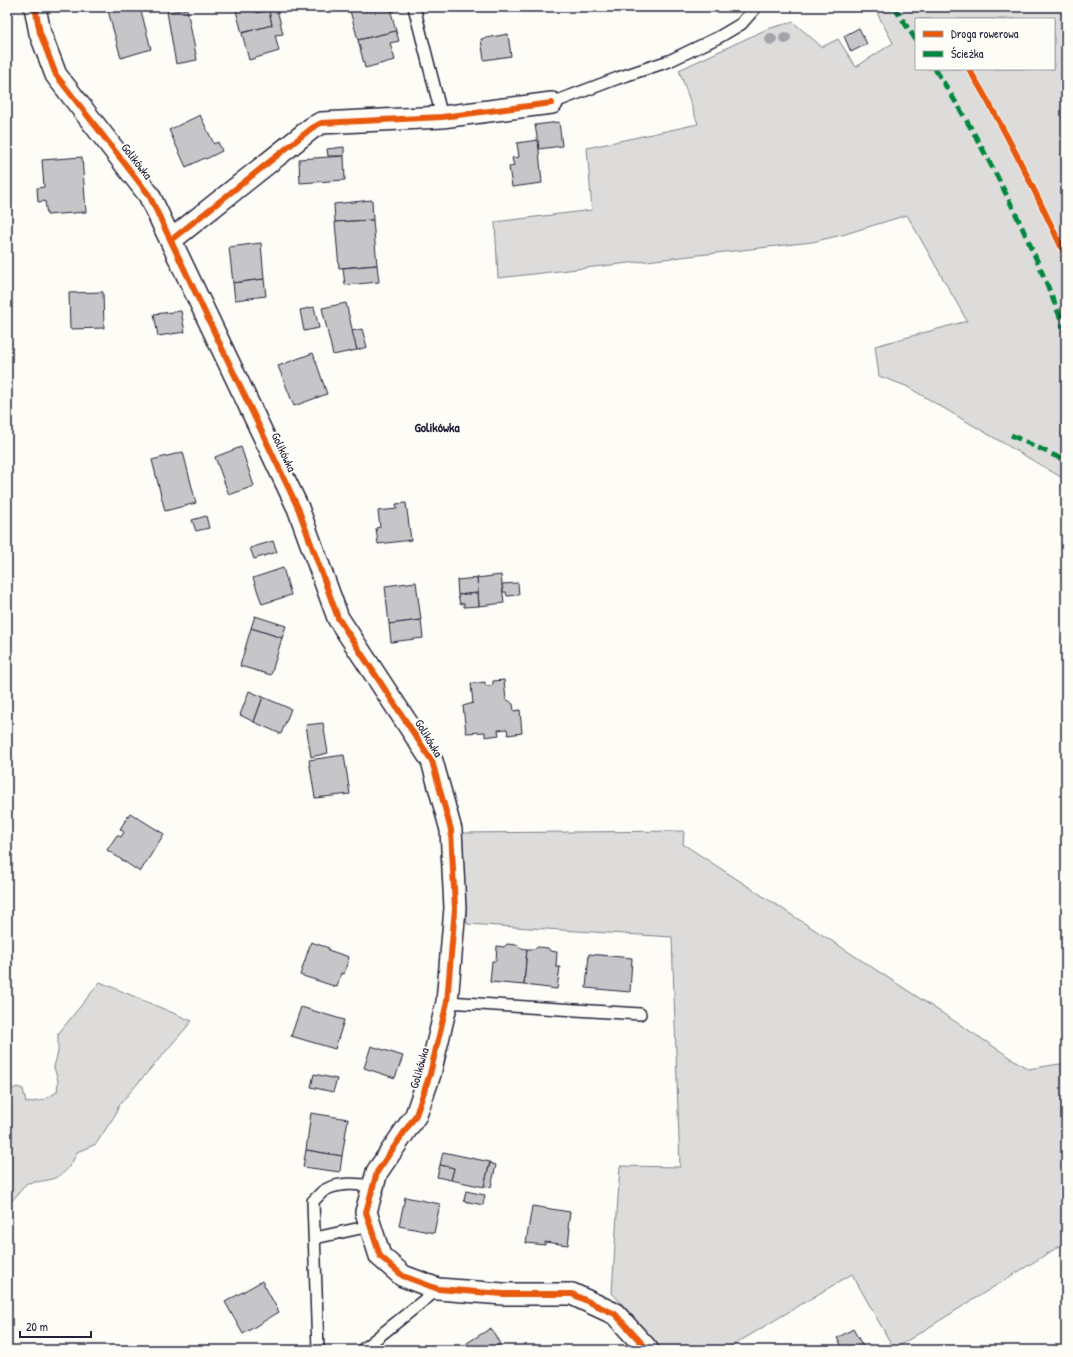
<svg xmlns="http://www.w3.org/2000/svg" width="1073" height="1357" font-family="'Patrick Hand',sans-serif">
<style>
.green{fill:#dddcdb;stroke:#807f8b;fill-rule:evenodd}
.building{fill:#c6c6c8;stroke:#22223b}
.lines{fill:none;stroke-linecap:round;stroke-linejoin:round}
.lane-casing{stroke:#22223b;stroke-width:14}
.street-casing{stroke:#22223b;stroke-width:24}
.lane{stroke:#fdfcf7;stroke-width:11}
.street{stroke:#fdfcf7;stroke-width:21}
.quiet{stroke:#00873e;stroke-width:5;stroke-dasharray:10 5;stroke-linecap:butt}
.cycleway-casing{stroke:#fdfcf7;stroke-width:8}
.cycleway{stroke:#e8590c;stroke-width:6}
.tree{fill:#a3a3aa}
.labels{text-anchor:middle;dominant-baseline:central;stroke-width:4;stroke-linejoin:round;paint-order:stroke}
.street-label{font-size:12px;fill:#22223b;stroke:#fdfcf7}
.neighbourhood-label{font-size:13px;font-weight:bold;fill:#22223b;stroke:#fdfcf7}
</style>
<rect width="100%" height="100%" fill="#fdfcf7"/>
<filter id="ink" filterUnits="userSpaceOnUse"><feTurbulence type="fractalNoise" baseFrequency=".025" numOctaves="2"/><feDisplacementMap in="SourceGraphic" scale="8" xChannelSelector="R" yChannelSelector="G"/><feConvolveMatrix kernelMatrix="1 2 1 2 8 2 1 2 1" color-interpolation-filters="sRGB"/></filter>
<g filter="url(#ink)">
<g class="green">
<path d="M874 7H1066V480L906 386 879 376 875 346 967 321 907 215 842 235 812 242 498 278 495 222 592 210 587 148 698 124 679 70 767 29 793 22 822 47 838 39 856 67 893 43ZM916 19H1054V69H916Z"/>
<path d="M684 831 683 844 1028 1069 1066 1063V1242L894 1349 852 1274 725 1350H659L654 1340 612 1293 620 1166 680 1167 672 937 467 924 461 833Z"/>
<path d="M100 982 192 1021 119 1105 115 1115 96 1144 77 1152C66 1179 54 1180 27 1183L11 1202 7 1205V1092L17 1087 23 1089 26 1103 43 1100 57 1092 58 1081 54 1067 58 1052V1034Z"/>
</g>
<g class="building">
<path d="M107 7H140L151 49 121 58Z"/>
<path d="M235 7H255L257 13 269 10 272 25 242 33Z"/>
<path d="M349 7H394L395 11 391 12 396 31 358 40Z"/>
<path d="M187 9 197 60 176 64 167 12Z"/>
<path d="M277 9 283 34 275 35 279 51 249 60 242 33 272 25 269 10Z"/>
<path d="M859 28 867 44 851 52 844 36Z"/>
<path d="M396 31 399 41 390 43 395 60 365 68 358 40Z"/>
<path d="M508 34 511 56 484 60 481 39Z"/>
<path d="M7 46 9 64H7Z"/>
<path d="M7 89 10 112H7Z"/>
<path d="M200 115 214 144 218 142 222 151 206 159 205 158 186 167 169 130Z"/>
<path d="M559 122 562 146 539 149 535 125Z"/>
<path d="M538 140 542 183 512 187 509 167 514 166 512 158 519 157 517 143Z"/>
<path d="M344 147V156H328L327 149Z"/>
<path d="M344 156 345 180 300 183 299 159Z"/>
<path d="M82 157 86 212 47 215 45 201 38 202 37 188 44 187 42 160Z"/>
<path d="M372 200 373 220 335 222 334 204Z"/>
<path d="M373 220 377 265 339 268 335 222Z"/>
<path d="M261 243 264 279 233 283 229 247Z"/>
<path d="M377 265 379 282 345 285 343 268Z"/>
<path d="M264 279 266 296 235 300 233 283Z"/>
<path d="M103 292 104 328 70 329 69 293Z"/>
<path d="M346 303 357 350 333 355 322 308Z"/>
<path d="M314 307 319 328 304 331 300 310Z"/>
<path d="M181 311 185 332 158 336 154 314Z"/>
<path d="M362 329 367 347 357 350 352 331Z"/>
<path d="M313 353 327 394 294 406 278 366Z"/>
<path d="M241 447 254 486 229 495 215 457Z"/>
<path d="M183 452 196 503 165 511 152 460Z"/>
<path d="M406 503 411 540 378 544 376 528 380 527 378 511 397 509 396 504Z"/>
<path d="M206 516 209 528 196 531 192 520Z"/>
<path d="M273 541 277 552 254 559 250 548Z"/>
<path d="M283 568 291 595 262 604 253 578Z"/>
<path d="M501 575 504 603 479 606 477 578Z"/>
<path d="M477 578 478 593 458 595 457 580Z"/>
<path d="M416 582 421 620 389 624 385 586Z"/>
<path d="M518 583 519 595 507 596 506 592H503L502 584Z"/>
<path d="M478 593 479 606 464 607V603L460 604 458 595Z"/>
<path d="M255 616 286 626 282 638 251 628Z"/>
<path d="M421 620 423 638 391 642 389 624Z"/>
<path d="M251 628 282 638 271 675 240 666Z"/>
<path d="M504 680 506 700H508L513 704 514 711 520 710 522 733 508 735 507 729 498 730 499 735 485 737V732L466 733 463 706 473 703 471 684 485 682V685L487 686H491L493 684V681Z"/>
<path d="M249 691 263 697 254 722 240 715Z"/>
<path d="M263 697 291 709 281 734 254 722Z"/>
<path d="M323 723 328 753 311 757 306 725Z"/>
<path d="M344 755 350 794 315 798 309 760Z"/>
<path d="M130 813 164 834 140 872 107 850 117 835 121 837 124 832 120 829Z"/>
<path d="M311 942 329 948 328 950 349 957 344 974 341 973 337 987 300 975Z"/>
<path d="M507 944 517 945 520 948 527 949 524 985 490 982 492 961H496L497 946 504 947Z"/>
<path d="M538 947 548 948 550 951 557 952 556 967H560L557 989 524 985 527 949H534Z"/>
<path d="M589 954 632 958 630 992 586 988Z"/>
<path d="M301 1007 344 1020 335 1049 291 1036Z"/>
<path d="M371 1046 403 1056 395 1078 364 1068Z"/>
<path d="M314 1074 337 1079 333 1092 311 1087Z"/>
<path d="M311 1113 348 1119 342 1156 306 1150Z"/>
<path d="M306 1150 342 1156 340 1172 303 1167Z"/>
<path d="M443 1152 490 1162 484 1187 451 1180 454 1168 440 1165Z"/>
<path d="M490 1163 496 1165 491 1187 484 1186Z"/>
<path d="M440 1165 454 1168 451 1180 437 1177Z"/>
<path d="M466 1191 485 1195 483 1205 464 1201 465 1200H464Z"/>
<path d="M405 1197 440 1204 434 1233 399 1226Z"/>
<path d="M532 1206 570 1212 568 1228H570L568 1245 545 1242V1245L526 1243Z"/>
<path d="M262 1281 279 1312 243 1334 225 1302Z"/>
<path d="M491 1328 500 1344 490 1350H471L467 1343Z"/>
<path d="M853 1329 864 1348 860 1350H844L837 1338Z"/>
</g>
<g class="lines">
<defs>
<g id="lane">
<path d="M414 7 442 117"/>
<path d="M552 103 618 78 669 61 719 37 741 24 756 7"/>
<path d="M447 1002 640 1014"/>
<path d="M315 1238 370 1226"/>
<path d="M318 1350 313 1201C317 1198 321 1192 325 1190 339 1182 358 1184 373 1186"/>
<path d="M362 1350 438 1289"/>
</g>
<g id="street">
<path d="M35 7 40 33 56 75 149 195 298 508 338 618 432 761 451 830 455 908 447 1002 430 1074 416 1115 377 1172 366 1212 380 1256 403 1276 438 1289 503 1294H572L615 1314 648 1350"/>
<path d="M171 240 312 128 321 123 442 117 552 103"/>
</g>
</defs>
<use href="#lane" class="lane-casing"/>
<use href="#street" class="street-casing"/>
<use href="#lane" class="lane"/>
<use href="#street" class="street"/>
<g class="quiet">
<path d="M894 7 916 40"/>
<path d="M935 69C988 151 1032 241 1066 333"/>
<path d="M1011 435 1066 461"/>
</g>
<defs>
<g id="cycleway">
<path d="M35 7 40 33 56 75 149 195 298 508 338 618 432 761 451 830 455 908 447 1002 430 1074 416 1115 377 1172 366 1212 380 1256 403 1276 438 1289 503 1294H572L615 1314 648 1350"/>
<path d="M969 69C1006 130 1036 193 1066 257"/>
<path d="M171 240 312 128 321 123 442 117 552 103"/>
</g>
</defs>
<use href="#cycleway" class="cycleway-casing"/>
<use href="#cycleway" class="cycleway"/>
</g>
<g class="tree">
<circle cx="785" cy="38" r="6"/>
<circle cx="771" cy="39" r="6"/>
</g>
</g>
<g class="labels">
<g class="street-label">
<text transform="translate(137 161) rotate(52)">Golikówka</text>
<text transform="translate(284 452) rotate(65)">Golikówka</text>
<text transform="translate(429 738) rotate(59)">Golikówka</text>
<text transform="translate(419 1068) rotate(-74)">Golikówka</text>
</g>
<g class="neighbourhood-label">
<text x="437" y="427">Golikówka</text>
</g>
</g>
<rect width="1073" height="1357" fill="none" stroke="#fdfcf7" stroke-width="24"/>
<rect x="12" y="12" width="1049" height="1333" fill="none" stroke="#22223b" stroke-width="1.5" filter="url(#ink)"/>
<rect x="915" y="18" width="140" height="52" fill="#fdfcf7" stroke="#a5a5ac"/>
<rect x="923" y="31" width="20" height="6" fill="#e8590c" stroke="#a5a5ac"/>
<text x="951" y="38" font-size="12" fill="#22223b">Droga rowerowa</text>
<rect x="923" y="51" width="20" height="6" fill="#00873e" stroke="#a5a5ac"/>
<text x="951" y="58" font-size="12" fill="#22223b">Ścieżka</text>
<path d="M20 1331v6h71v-6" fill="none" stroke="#22223b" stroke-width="2"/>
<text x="26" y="1331" font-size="12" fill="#22223b" stroke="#fdfcf7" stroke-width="3" paint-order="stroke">20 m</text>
</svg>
